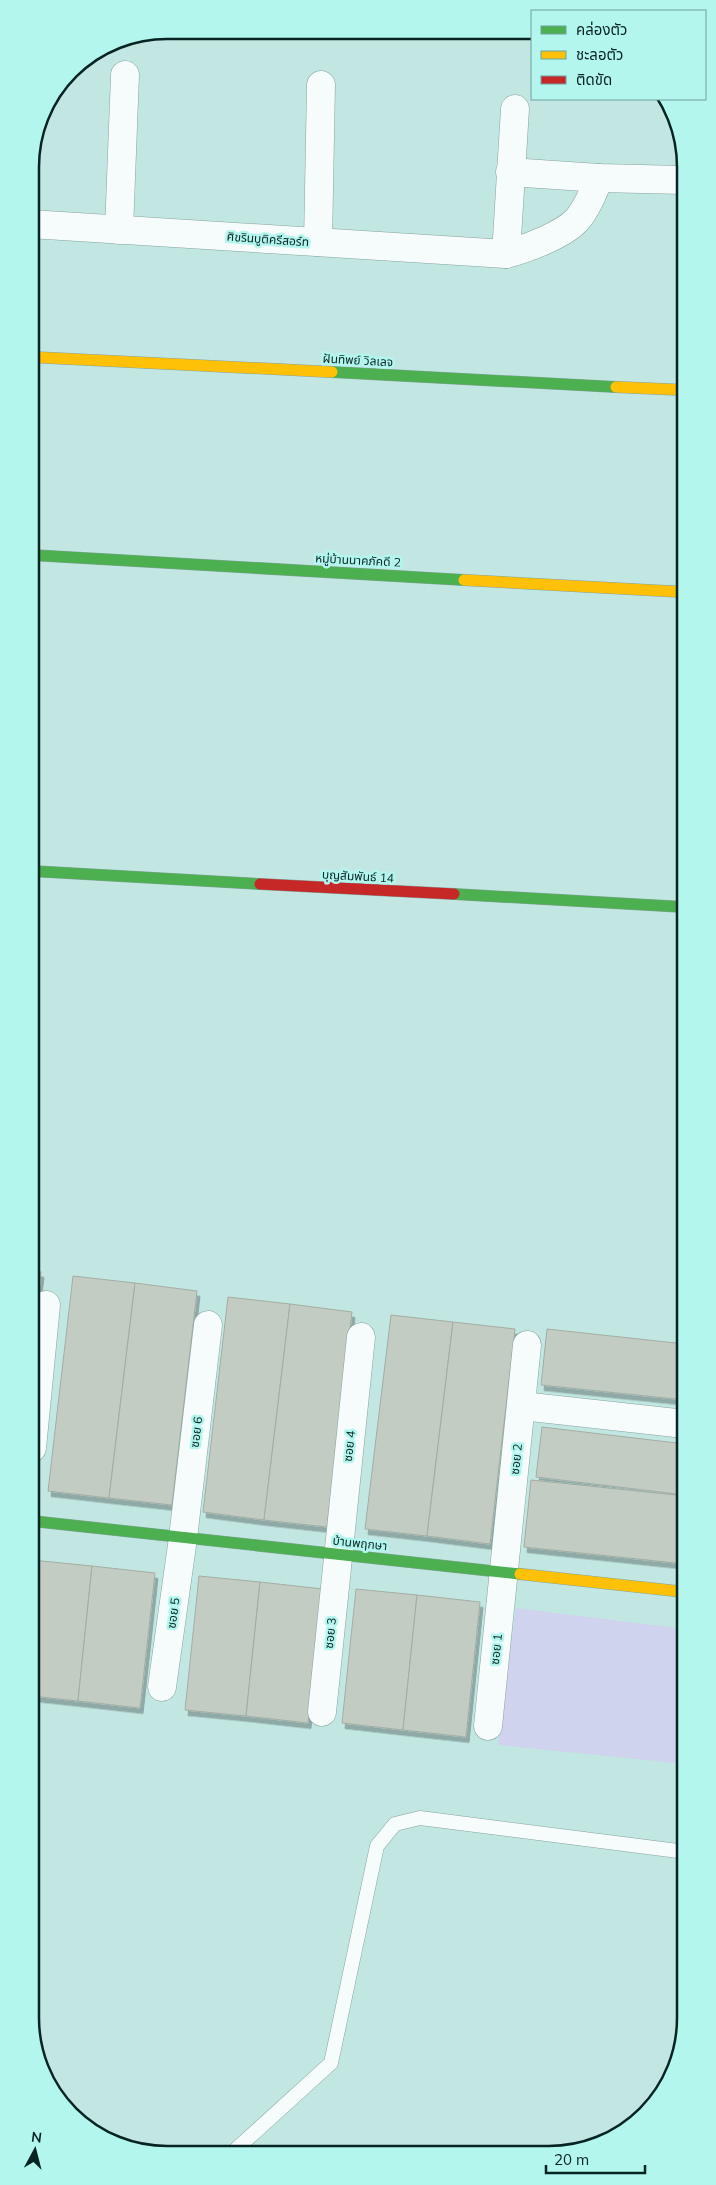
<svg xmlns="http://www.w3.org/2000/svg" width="716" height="2185" font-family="Mulish,'Noto Sans Thai',sans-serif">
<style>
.green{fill:#d0d3ed}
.building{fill:#c3ccc2;stroke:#a3ada4;filter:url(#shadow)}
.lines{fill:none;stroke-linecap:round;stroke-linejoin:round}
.lane-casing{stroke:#86a39f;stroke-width:15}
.street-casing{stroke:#86a39f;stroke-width:29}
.fast-casing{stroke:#86a39f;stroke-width:12}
.slow-casing{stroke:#86a39f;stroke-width:12}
.jam-casing{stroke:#86a39f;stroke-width:12}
.lane{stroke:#f6fbfb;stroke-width:14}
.street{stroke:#f6fbfb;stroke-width:28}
.fast{stroke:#4caf50;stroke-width:11}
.slow{stroke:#ffc107;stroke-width:11}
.jam{stroke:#c62828;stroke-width:11}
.labels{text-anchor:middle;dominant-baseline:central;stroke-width:5;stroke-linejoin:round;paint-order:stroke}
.street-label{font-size:12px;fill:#082422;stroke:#b3f6ee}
.rim{fill:none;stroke:#082422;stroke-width:2.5}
</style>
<defs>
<filter id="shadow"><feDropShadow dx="3" dy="5.5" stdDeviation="0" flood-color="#0004"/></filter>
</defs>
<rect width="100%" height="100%" fill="#c2e7e2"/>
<path class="green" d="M516 1608 685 1629V1764L498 1745Z"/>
<g class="building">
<path d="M32 1270 41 1272 32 1349Z"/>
<path d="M73 1276 135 1283 109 1498 48 1491Z"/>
<path d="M135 1283 197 1291 172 1505 109 1498Z"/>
<path d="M228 1297 290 1304 264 1520 203 1512Z"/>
<path d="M290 1304 352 1312 327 1527 264 1520Z"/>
<path d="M391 1315 453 1322 427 1536 365 1529Z"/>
<path d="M453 1322 515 1329 490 1544 427 1536Z"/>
<path d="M547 1329 685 1344V1400L541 1385Z"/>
<path d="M542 1427 685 1444V1495L536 1477Z"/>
<path d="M531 1480 685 1496V1564L524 1547Z"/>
<path d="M32 1560 92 1566 78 1701 32 1696Z"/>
<path d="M92 1566 155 1573 140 1708 78 1701Z"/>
<path d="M199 1576 260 1582 246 1716 185 1710Z"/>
<path d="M260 1582 323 1589 308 1723 246 1716Z"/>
<path d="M356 1589 417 1595 403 1730 342 1723Z"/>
<path d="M417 1595 480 1602 466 1737 403 1730Z"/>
</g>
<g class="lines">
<defs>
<path id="lane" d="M233 2152 331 2063 377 1846 395 1824 420 1818 686 1852"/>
<g id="street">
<path d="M510 172 599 178 683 180"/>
<path d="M30 224 506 254C526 249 563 235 577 220 587 208 593 193 599 178"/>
<path d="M119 230 125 75"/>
<path d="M318 242 321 85"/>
<path d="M506 254 515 109"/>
<path d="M522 1406 685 1424"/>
<path d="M32 1448 46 1305"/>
<path d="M162 1687 183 1538 208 1325"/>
<path d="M322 1712 361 1337"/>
<path d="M488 1726 527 1345"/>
</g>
<g id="fast">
<path d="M332 372 616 387"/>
<path d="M31 555 464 580"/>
<path d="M31 871 260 884"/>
<path d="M454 894 684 907"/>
<path d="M32 1521 520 1574"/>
</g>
<g id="slow">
<path d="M31 357 332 372"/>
<path d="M616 387 684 390"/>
<path d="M464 580 684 592"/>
<path d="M520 1574 685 1592"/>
</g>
<path id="jam" d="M260 884 454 894"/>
</defs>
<use href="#lane" class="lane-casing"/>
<use href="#street" class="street-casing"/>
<use href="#fast" class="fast-casing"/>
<use href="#slow" class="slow-casing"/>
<use href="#jam" class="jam-casing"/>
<use href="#lane" class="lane"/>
<use href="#street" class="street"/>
<use href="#fast" class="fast"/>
<use href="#slow" class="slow"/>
<use href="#jam" class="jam"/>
</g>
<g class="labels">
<g class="street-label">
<text transform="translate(268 239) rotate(4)">ศิขรินบูติครีสอร์ท</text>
<text transform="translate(358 360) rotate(3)">ฝันทิพย์ วิลเลจ</text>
<text transform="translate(358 560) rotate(3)">หมู่บ้านนาคภัคดี 2</text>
<text transform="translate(358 876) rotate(3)">บุญสัมพันธ์ 14</text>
<text transform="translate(196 1432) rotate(-83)">ซอย 6</text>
<text transform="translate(349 1446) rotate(-84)">ซอย 4</text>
<text transform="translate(516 1459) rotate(-84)">ซอย 2</text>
<text transform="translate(360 1543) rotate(6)">บ้านพฤกษา</text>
<text transform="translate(173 1613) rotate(-82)">ซอย 5</text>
<text transform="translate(330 1633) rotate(-84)">ซอย 3</text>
<text transform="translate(496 1649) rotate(-84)">ซอย 1</text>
</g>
</g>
<path d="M0 0H716V2185H0ZM167 39H549A128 128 0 0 1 677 167V2018A128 128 0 0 1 549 2146H167A128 128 0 0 1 39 2018V167A128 128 0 0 1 167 39Z" fill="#b3f6ee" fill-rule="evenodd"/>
<path class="rim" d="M167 39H549A128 128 0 0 1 677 167V2018A128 128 0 0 1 549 2146H167A128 128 0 0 1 39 2018V167A128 128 0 0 1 167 39Z"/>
<rect x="531" y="10" width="175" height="90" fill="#b3f6ee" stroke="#6fa29c"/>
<rect x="541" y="26" width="25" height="8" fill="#4caf50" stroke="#6fa29c"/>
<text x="576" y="35" font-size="15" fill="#082422">คล่องตัว</text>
<rect x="541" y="51" width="25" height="8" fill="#ffc107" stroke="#6fa29c"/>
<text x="576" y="60" font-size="15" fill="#082422">ชะลอตัว</text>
<rect x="541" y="76" width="25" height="8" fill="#c62828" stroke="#6fa29c"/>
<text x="576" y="85" font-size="15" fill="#082422">ติดขัด</text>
<g transform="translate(35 2150) rotate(7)" stroke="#b3f6ee" stroke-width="4" paint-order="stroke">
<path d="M0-4L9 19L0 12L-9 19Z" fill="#082422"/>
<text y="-8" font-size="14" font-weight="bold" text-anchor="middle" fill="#082422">N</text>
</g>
<path d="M546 2165v8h99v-8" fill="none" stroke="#082422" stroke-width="2.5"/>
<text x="554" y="2165" font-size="15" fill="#082422" stroke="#b3f6ee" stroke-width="4" paint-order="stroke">20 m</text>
</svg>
